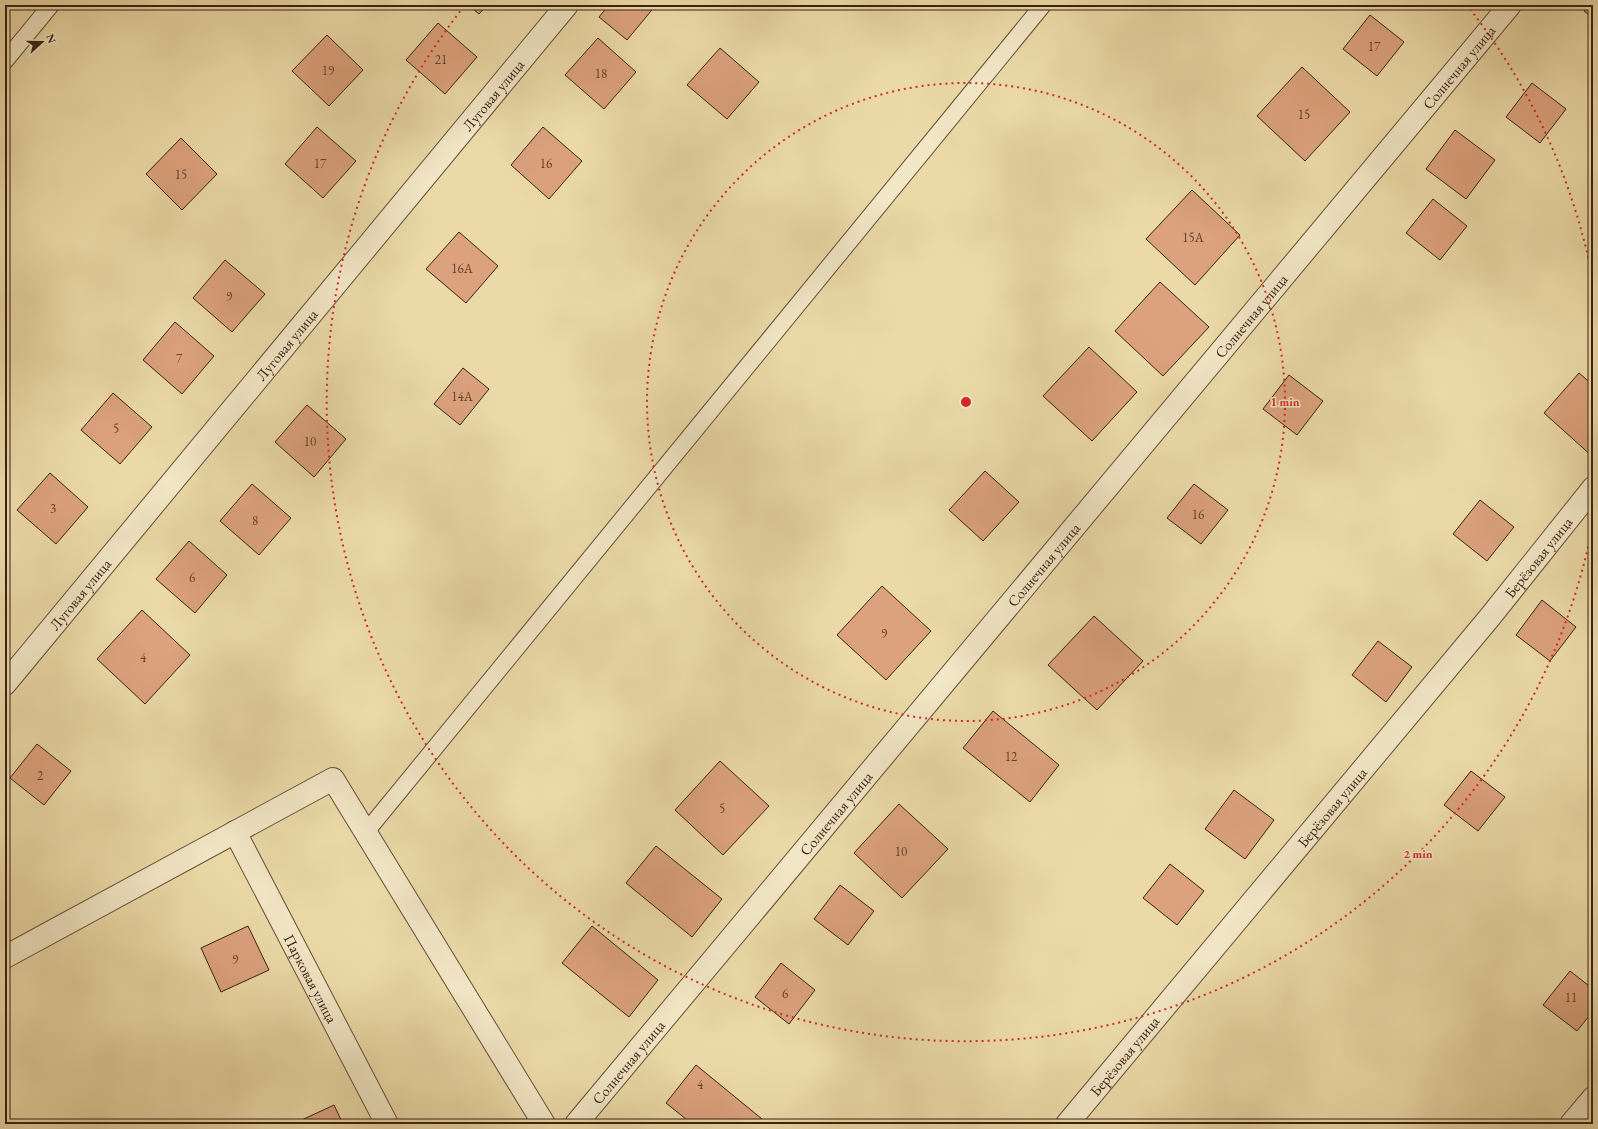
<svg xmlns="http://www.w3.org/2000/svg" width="1598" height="1129" font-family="'EB Garamond',serif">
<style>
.building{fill:#dba27d;stroke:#3a2113}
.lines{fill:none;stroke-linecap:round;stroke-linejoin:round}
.service-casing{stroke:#664f38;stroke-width:18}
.minor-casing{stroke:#664f38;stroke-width:24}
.service{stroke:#f2e7c6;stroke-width:16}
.minor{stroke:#f2e7c6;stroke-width:22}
.ring{fill:none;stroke:#d62828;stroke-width:2;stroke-dasharray:2 4}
.labels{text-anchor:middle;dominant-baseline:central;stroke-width:3;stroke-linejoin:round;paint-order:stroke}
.number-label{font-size:13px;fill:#62412e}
.street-label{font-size:15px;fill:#3a2113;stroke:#f2e7c6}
.centre{fill:#d62828;stroke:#f2e7c6;stroke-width:2}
.ring-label{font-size:12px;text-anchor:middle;font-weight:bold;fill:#d62828;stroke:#f2e7c6;stroke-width:3;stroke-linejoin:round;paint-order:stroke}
</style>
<rect width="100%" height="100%" fill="#ebdaa8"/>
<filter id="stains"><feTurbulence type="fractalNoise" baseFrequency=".005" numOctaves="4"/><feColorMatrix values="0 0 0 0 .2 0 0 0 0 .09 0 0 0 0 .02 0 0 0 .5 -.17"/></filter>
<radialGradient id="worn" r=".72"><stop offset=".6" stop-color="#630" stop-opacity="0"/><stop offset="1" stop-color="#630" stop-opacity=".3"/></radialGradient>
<g class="building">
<path d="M468 5H487L479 14Z"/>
<path d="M609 5H656L627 40 599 17Z"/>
<path d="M1589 5H1593V18L1584 11Z"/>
<path d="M1370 15 1404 42 1377 76 1343 49Z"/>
<path d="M438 23 477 57 445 94 406 60Z"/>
<path d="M327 35 363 70 329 106 292 71Z"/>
<path d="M598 38 636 72 604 109 565 75Z"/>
<path d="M720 48 759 82 727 119 687 85Z"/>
<path d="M1302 67 1350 112 1305 161 1257 116Z"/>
<path d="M1532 83 1566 109 1540 143 1506 117Z"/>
<path d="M317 127 356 161 323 198 285 164Z"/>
<path d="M543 127 582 161 549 199 511 165Z"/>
<path d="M1455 130 1495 160 1466 199 1426 169Z"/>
<path d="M181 138 217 174 182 210 146 174Z"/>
<path d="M1192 190 1240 235 1195 285 1146 239Z"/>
<path d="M1433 199 1467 226 1440 260 1406 233Z"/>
<path d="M459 232 498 266 466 303 426 269Z"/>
<path d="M225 260 265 294 232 332 193 298Z"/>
<path d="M1160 282 1209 327 1163 376 1115 331Z"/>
<path d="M175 322 214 356 182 394 143 360Z"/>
<path d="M1089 347 1137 392 1092 441 1043 396Z"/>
<path d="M463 368 489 389 460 425 434 404Z"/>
<path d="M1579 373 1593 385V457L1544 413Z"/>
<path d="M1289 375 1323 401 1297 435 1263 409Z"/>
<path d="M113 393 152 427 120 464 81 430Z"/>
<path d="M307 405 346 439 314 477 275 442Z"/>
<path d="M985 471 1019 502 983 541 949 510Z"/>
<path d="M50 473 88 507 56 544 17 510Z"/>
<path d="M252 484 291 518 259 555 220 521Z"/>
<path d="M1194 484 1228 510 1201 544 1167 518Z"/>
<path d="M1480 500 1514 527 1487 561 1453 534Z"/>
<path d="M189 541 227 575 195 613 156 579Z"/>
<path d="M882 586 931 631 886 680 837 635Z"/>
<path d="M1542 600 1576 627 1550 661 1516 635Z"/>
<path d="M142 610 190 655 145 704 97 659Z"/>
<path d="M1094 616 1143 661 1097 710 1048 665Z"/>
<path d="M1378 641 1412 667 1386 702 1352 675Z"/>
<path d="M993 711 1059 765 1030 802 963 748Z"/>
<path d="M37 744 71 771 44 805 10 778Z"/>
<path d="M720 761 769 806 723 855 675 810Z"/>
<path d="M1471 771 1505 797 1478 831 1444 805Z"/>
<path d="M1234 790 1274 820 1245 859 1205 829Z"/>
<path d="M899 804 948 849 902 898 854 853Z"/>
<path d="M656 846 722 899 692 937 626 883Z"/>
<path d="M1170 864 1204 891 1177 925 1143 898Z"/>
<path d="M840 885 874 911 848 945 814 919Z"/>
<path d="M248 926 269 970 221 992 201 948Z"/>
<path d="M592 926 658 980 629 1017 562 963Z"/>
<path d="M781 963 815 990 789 1024 755 997Z"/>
<path d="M1570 971 1593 989V1011L1577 1031 1543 1005Z"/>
<path d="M696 1065 762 1119 758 1124H692L666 1103Z"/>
<path d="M334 1105 343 1124H293Z"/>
</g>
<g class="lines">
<defs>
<g id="service">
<path d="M5 61 51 5"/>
<path d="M366 832 1043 5"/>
</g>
<g id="minor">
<path id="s1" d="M5 684 567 5"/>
<path id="s2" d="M235 832 387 1124"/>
<path d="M5 957 333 779 544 1124"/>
<path id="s3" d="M576 1124 1510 5"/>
<path id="s4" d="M1067 1124 1490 617 1593 488"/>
<path d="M1571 1124 1593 1098"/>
</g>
</defs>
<use href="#service" class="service-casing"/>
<use href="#minor" class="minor-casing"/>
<use href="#service" class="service"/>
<use href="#minor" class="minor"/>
</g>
<g class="ring">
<circle cx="966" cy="402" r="319"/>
<path d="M1592 529A639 639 0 1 1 462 9M1470 9A639 639 0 0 1 1592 275"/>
</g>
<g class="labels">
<g class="number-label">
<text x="1374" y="46">17</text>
<text x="441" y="59">21</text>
<text x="328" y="70">19</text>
<text x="601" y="73">18</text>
<text x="1304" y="114">15</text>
<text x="320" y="163">17</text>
<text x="546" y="163">16</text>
<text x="181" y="174">15</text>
<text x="1193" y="237">15А</text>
<text x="462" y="268">16А</text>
<text x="229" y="296">9</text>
<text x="179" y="358">7</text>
<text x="462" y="396">14А</text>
<text x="116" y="428">5</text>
<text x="310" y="441">10</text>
<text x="53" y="508">3</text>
<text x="1198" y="514">16</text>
<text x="255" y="520">8</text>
<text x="192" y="577">6</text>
<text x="884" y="633">9</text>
<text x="143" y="657">4</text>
<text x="1011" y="756">12</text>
<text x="40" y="775">2</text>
<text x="722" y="808">5</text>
<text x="901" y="851">10</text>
<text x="235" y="959">9</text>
<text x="785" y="993">6</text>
<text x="1571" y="997">11</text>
<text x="700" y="1084">4</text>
</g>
<g class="street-label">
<text stroke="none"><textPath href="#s3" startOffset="1377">Солнечная улица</textPath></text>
<text stroke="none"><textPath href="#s1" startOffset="765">Луговая улица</textPath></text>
<text stroke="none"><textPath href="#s3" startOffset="1053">Солнечная улица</textPath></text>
<text stroke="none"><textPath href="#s1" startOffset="441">Луговая улица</textPath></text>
<text stroke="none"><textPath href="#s4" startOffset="737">Берёзовая улица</textPath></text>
<text stroke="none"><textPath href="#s3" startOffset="729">Солнечная улица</textPath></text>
<text stroke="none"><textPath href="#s1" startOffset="117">Луговая улица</textPath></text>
<text stroke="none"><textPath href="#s4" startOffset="413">Берёзовая улица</textPath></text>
<text stroke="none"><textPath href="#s3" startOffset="405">Солнечная улица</textPath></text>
<text stroke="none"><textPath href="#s2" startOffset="165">Парковая улица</textPath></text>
<text stroke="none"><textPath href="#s4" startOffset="89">Берёзовая улица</textPath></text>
<text stroke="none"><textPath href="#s3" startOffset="81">Солнечная улица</textPath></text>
</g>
</g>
<circle cx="966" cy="402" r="6" class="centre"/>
<g class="ring-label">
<text x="1285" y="406">1 min</text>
<text x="1418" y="858">2 min</text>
</g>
<rect width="1598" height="1129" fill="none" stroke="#ebdaa8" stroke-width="20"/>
<rect x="6" y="6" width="1586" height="1117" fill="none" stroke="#3a2113" stroke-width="2"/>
<rect x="10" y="10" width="1578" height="1109" fill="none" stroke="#3a2113"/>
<g transform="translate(42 42) rotate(69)" stroke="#f2e7c6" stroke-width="3" paint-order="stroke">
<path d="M0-3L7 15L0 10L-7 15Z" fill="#3a2113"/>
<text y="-6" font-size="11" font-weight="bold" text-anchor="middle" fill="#3a2113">N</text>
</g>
<rect width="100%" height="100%" filter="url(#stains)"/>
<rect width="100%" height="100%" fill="url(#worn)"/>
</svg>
